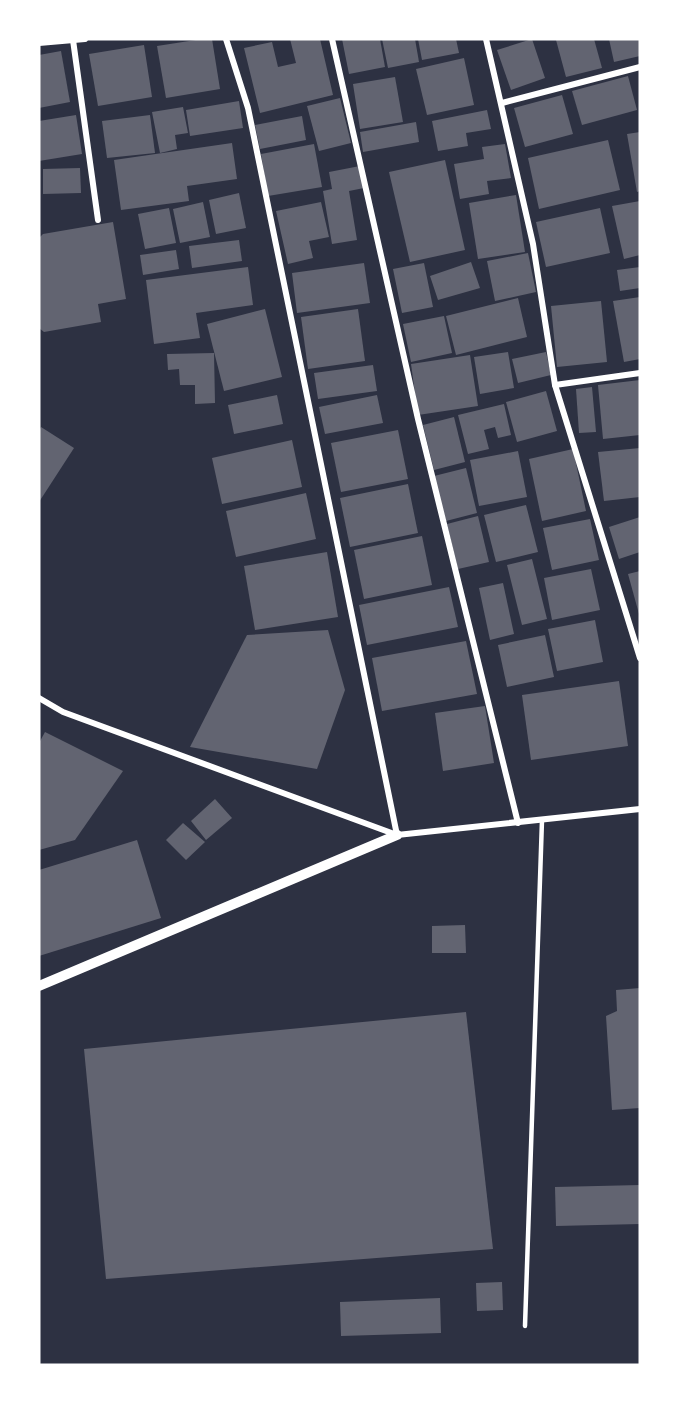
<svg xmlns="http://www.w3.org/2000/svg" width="679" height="1404" font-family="Quicksand,sans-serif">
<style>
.building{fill:#626471}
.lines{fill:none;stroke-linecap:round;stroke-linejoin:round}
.service{stroke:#fff;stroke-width:4.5}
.minor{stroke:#fff;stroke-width:6}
.tertiary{stroke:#fff;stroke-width:10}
</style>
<rect width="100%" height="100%" fill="#2d3142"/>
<g class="building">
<path d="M202 39H212L220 89 166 98 157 46Z"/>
<path d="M290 39H320L333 95 260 113 244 48 272 42 278 67 296 63Z"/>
<path d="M342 39H380L385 67 349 74Z"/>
<path d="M382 39H415L419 62 388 68Z"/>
<path d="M418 39H456L459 53 422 60Z"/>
<path d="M532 39 545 78 511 90 497 50Z"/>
<path d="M594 39 602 68 566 77 556 40Z"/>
<path d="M609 39H640V56L614 62Z"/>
<path d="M144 45 152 97 98 106 89 54Z"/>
<path d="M61 51 70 102 39 108V55Z"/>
<path d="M464 58 474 105 427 115 416 69Z"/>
<path d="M628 76 637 110 582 125 572 91Z"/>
<path d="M395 77 403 122 360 129 353 84Z"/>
<path d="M562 95 573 134 525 147 514 108Z"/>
<path d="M340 98 351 143 319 151 307 106Z"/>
<path d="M239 101 243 128 190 136 186 110Z"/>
<path d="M183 107 188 133 175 135 177 149 160 153 152 112Z"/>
<path d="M487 110 491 129 466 133 468 146 438 151 432 121Z"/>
<path d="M76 115 82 154 39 161V121Z"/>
<path d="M150 115 155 153 107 158 102 121Z"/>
<path d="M302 116 306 140 260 149 255 125Z"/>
<path d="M416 122 419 142 363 152 360 132Z"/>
<path d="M640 132V191L637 192 627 134Z"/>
<path d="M608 140 620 190 539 209 528 158Z"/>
<path d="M232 143 237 179 187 186 189 201 121 210 114 160Z"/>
<path d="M314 144 322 187 268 196 261 154Z"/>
<path d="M505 144 511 178 487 181 489 194 460 199 454 164 484 159 482 147Z"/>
<path d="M445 160 465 250 410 262 389 172Z"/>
<path d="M360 166 364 188 349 191 357 240 332 244 323 191 332 189 329 172Z"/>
<path d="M80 168 81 193 43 194V169Z"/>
<path d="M239 193 246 228 216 234 209 200Z"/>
<path d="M516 195 525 252 478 259 469 203Z"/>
<path d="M640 201V255L624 259 612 206Z"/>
<path d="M203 202 210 237 180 243 173 209Z"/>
<path d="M321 202 329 237 309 241 313 258 288 264 276 211Z"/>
<path d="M169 208 176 243 145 249 138 214Z"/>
<path d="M600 208 610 253 546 267 536 222Z"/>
<path d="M113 222 126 299 98 304 101 322 44 332 39 328V238L43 234Z"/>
<path d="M239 240 242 261 192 268 189 246Z"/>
<path d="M176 250 179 269 143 275 140 255Z"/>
<path d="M528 253 536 292 495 301 487 261Z"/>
<path d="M471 262 480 288 438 300 430 276Z"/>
<path d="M364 263 370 303 297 313 292 273Z"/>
<path d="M424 263 433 307 402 313 393 269Z"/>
<path d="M248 267 253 305 196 313 200 338 154 344 146 280Z"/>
<path d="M640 267V288L620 291 617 270Z"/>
<path d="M640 297V359L624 362 613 301Z"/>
<path d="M518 298 527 337 456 355 446 316Z"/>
<path d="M601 301 607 362 557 367 551 306Z"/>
<path d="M265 309 282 377 224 391 207 324Z"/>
<path d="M358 309 365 361 308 369 301 317Z"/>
<path d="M444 316 452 353 411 362 403 324Z"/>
<path d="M508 352 514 388 480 394 474 357Z"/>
<path d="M546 352 551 375 518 383 512 359Z"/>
<path d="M214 353 215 403 195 404V385H180L179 369 168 370 167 354Z"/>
<path d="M470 355 478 406 418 415 411 364Z"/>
<path d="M373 365 377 391 318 399 314 373Z"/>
<path d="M640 380V435L603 439 598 385Z"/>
<path d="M592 387 596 432 579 433 576 389Z"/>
<path d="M546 391 557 431 517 442 506 402Z"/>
<path d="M277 395 283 424 234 434 228 405Z"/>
<path d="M377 395 383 423 325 434 319 407Z"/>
<path d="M504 404 511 435 498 438 495 427 484 430 489 449 468 454 458 415Z"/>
<path d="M454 417 465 462 434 470 423 425Z"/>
<path d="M41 427 74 448 39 502V431Z"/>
<path d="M398 430 408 479 341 492 331 443Z"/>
<path d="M292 440 302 487 222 504 212 458Z"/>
<path d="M640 448V497L604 501 598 452Z"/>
<path d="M573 449 586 511 542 521 529 459Z"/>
<path d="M518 451 527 497 479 506 470 460Z"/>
<path d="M466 468 477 513 446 521 434 476Z"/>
<path d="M408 484 418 533 350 547 340 498Z"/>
<path d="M306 493 316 539 236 557 226 511Z"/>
<path d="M526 505 538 552 496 562 484 515Z"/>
<path d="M478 516 489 562 458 569 447 524Z"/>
<path d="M640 517V552L619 559 609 527Z"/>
<path d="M590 519 599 560 552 570 543 528Z"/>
<path d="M422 536 432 585 364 599 354 550Z"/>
<path d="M327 552 338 617 255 630 244 566Z"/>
<path d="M532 559 547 619 522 625 507 565Z"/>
<path d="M591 569 600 610 552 620 544 578Z"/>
<path d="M640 571V614H639L628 574Z"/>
<path d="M503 583 514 634 490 640 479 588Z"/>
<path d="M449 587 458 627 367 645 359 605Z"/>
<path d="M595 620 603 662 557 671 548 629Z"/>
<path d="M328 630 345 690 317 769 190 747 247 635Z"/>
<path d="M545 635 554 677 507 687 498 645Z"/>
<path d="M466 641 477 694 382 711 372 658Z"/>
<path d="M619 681 628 746 531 760 522 695Z"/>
<path d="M485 706 494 763 443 771 435 713Z"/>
<path d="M45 732 123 771 75 840 39 850V743Z"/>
<path d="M215 799 232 818 206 840 191 821Z"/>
<path d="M183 823 205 842 186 860 166 840Z"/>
<path d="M137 840 161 918 39 956V870Z"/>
<path d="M465 925 466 953H432V926Z"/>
<path d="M640 988V1108L612 1110 606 1016 617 1011 616 990Z"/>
<path d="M466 1012 493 1249 106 1279 84 1049Z"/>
<path d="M640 1185V1224L556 1226 555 1187Z"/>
<path d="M502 1282 503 1310 477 1311 476 1283Z"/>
<path d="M440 1298 441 1333 341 1336 340 1302Z"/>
</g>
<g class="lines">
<path class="service" d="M525 1326 542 820"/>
<g class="minor">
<path d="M226 39 248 108 397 835"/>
<path d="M332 39 418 419 518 823"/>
<path d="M486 39 533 244 555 385 640 658"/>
<path d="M73 40 98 220"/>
<path d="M39 43 85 39"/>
<path d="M502 103 640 67"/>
<path d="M555 385 640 373"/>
<path d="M39 698 63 712 397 835 640 809"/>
</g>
<path class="tertiary" d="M39 986 397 835"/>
</g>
<rect width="679" height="1404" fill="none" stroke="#ffffff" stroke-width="81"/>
</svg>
